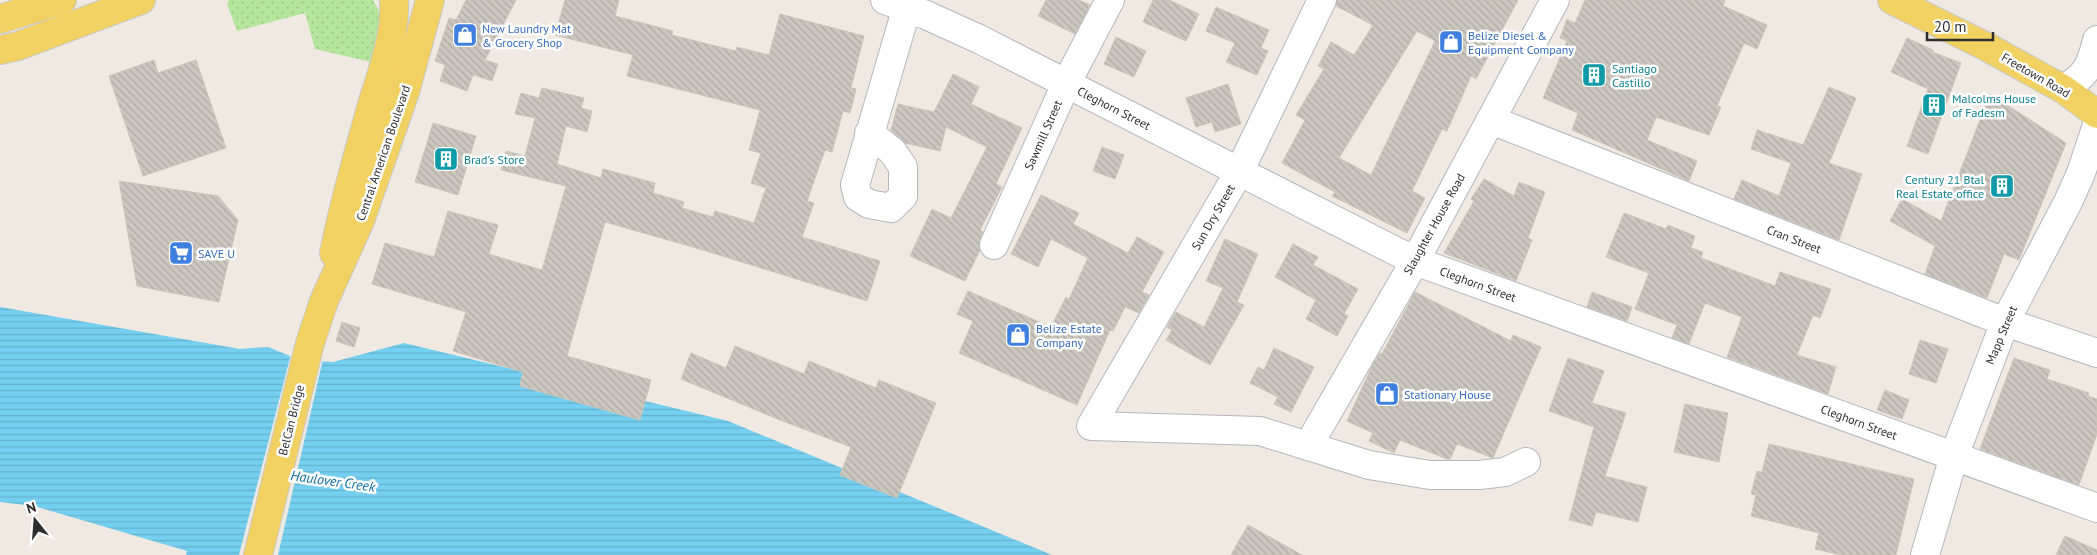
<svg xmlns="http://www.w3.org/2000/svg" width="2097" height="555" font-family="'PT Sans',sans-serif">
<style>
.grass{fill:url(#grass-dots)}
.water{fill:url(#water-rules)}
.pier{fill:#efe9e1}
.building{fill:url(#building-back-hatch);stroke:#cbc5ba;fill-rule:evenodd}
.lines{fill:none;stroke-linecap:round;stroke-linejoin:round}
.minor-casing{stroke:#b4b7c1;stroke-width:30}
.major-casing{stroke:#c9c9c9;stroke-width:30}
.minor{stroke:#fff;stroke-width:28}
.major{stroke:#f2d163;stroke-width:28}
.labels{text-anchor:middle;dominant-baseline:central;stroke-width:5;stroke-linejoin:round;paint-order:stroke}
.shop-label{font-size:12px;fill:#366cbe;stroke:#fff;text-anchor:start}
.culture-label{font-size:12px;fill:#0d838f;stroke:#fff;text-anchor:start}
.street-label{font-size:12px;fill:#2e2e2e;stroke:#fff}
.water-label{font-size:14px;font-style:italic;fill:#0d6fa3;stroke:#fff}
</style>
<defs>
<pattern id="grass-dots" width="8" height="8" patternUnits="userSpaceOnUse" patternTransform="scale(1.25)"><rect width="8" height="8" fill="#b6e59e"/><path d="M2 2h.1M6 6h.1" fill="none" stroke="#9dc588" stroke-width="1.8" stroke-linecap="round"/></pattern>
<pattern id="water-rules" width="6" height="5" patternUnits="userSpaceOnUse" patternTransform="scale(1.25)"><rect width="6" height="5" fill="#75cff0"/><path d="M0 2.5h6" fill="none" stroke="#66b2ce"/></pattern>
<pattern id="building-back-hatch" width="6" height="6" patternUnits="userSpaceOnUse" patternTransform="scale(1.25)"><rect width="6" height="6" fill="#cbc7bf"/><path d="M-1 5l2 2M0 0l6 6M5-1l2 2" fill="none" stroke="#afaba4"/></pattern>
</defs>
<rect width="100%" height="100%" fill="#efe9e1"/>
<path class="grass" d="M229 0H373L382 17 378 41 371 62 315 49 305 13 237 31 227 4Z"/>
<path class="water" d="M0 307 240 349 268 347 300 360 333 362 404 343 728 421 1052 555H186L187 551 34 506 0 502Z"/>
<path class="pier" d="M291 354 300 357 323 359 278 555H239Z"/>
<g class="building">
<path d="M466 0H516L485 60 498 64 492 81 473 75 467 91 440 81 445 65 435 61 449 18 456 20Z"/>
<path d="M565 0H619L615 16 673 31 672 35 736 51 737 47 769 55 780 14 864 36 851 88 856 89 850 113 843 111 832 152 825 150 807 201 814 203 802 237 880 261 867 301 703 250 605 222 567 356 651 380 640 420 520 386 523 372 453 351 466 312 372 284 385 243 434 257 448 211 498 225 489 254 542 270 566 186 501 170 506 151 525 156 535 118 515 114 521 93 539 98 542 88 584 98 581 108 592 111 587 132 566 126 557 164 601 178 603 169 655 183 653 193 684 202 682 208 713 217 715 211 754 223 766 188 751 183 761 153 749 150 760 110 627 76 633 55 555 35Z"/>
<path d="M1046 0H1079L1090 5 1075 34 1038 16Z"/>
<path d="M1153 0H1169L1199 14 1186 41 1143 22Z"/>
<path d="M1337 0H1518L1476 79 1471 76 1447 131 1442 129 1412 191 1425 198 1407 233 1332 196 1335 192 1282 163 1305 120 1296 115 1324 69 1318 66 1331 42 1354 55 1373 25 1336 6ZM1417 31 1435 41 1371 175 1339 158Z"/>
<path d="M1585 0H1725L1723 6 1767 25 1757 49 1744 43 1717 106 1721 107 1709 135 1656 117 1647 140 1697 161 1689 181 1572 130 1578 113 1543 98 1567 41 1560 38 1567 19 1575 23Z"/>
<path d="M1216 7 1269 30 1261 48 1268 51 1257 75 1226 62 1235 43 1206 31Z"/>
<path d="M1116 37 1146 51 1134 77 1104 64Z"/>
<path d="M1907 38 1933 50 1932 52 1961 63 1928 154 1907 146 1928 89 1891 72Z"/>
<path d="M154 60 158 73 196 60 226 148 143 176 109 76Z"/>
<path d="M953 74 979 87 971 104 1022 128 996 184 1002 187 980 230 983 232 980 239V250L965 281 910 256 932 209 951 218 987 147 946 127 940 151 905 143 891 130 898 104 934 112Z"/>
<path d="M1228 84 1241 124 1215 132 1212 122 1196 127 1186 98Z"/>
<path d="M1829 87 1856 98 1829 163 1862 174 1839 240 1734 199 1742 180 1779 196 1791 163 1751 149 1757 130 1803 145Z"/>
<path d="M1990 94 2066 143 2019 260 2004 254 1987 298 1925 274 1935 246 1890 221 1902 199 1941 221Z"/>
<path d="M433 123 476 136 458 195 415 182Z"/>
<path d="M1102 147 1124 155 1115 179 1093 171Z"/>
<path d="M1484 179 1514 196 1519 182 1545 192 1528 238 1532 240 1516 281 1444 253 1474 201 1471 199Z"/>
<path d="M119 181 218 196 238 220 219 302 137 286Z"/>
<path d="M1041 195 1079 213 1073 224 1128 253 1137 237 1164 252 1142 292 1149 295 1139 313 1125 307 1113 331 1110 330 1077 405 959 353 973 321 957 314 968 291 1051 327 1066 297 1069 299 1088 258 1051 239 1038 267 1011 254Z"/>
<path d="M1624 213 1666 229 1668 225 1695 236 1691 248 1703 252 1701 258 1775 286 1780 272 1831 289 1820 318 1813 315 1797 355 1836 367 1828 394 1727 357 1742 317 1705 303 1689 344 1672 338 1677 325 1635 309 1649 273 1606 257Z"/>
<path d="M1225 239 1258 254 1237 302 1244 305 1210 365 1166 340 1172 330 1167 327 1176 312 1204 327 1223 288 1206 281Z"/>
<path d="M1293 244 1318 257 1313 265 1358 289 1344 314 1348 316 1337 336 1306 319 1316 300 1275 277Z"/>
<path d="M1415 292 1511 341 1513 335 1541 347 1493 458 1457 444 1450 459H1447L1400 440 1394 453 1369 441 1373 433 1347 421 1373 364 1380 353 1382 354Z"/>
<path d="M1592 292 1632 307 1627 321 1587 307Z"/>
<path d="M342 322 360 328 354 347 336 341Z"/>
<path d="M1920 340 1948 349 1936 383 1909 374Z"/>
<path d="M735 346 804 374 809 361 876 388 879 380 936 403 897 498 840 475 851 447 780 420 681 379 691 353 726 368Z"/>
<path d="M1274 348 1314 367 1291 412 1274 404 1278 397 1250 383 1258 367 1264 370Z"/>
<path d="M1568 358 1604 371 1592 403 1626 413 1605 476 1647 487 1638 522 1596 512 1592 526 1569 520 1594 427 1549 411Z"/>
<path d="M2014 358 2050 370 2047 379 2089 393 2088 396 2097 399V434L2079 485 1980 449Z"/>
<path d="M1885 390 1909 400 1902 419 1877 410Z"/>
<path d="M1685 404 1728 413 1719 462 1674 452Z"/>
<path d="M1769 444 1914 479 1896 555H1841L1815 549 1819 533 1751 516 1756 495 1751 494 1757 471 1762 472Z"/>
<path d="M1248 525 1302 555H1231Z"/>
<path d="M2065 536 2097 550V555H2056Z"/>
</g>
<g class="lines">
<defs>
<g id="minor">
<path d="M885 0 926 15 979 39 1415 261 2097 508"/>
<path d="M1322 0 1239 172 1091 426 1260 431 1369 465 1430 475H1479L1505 472 1526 462"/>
<path d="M2063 89C2087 76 2091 65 2097 40"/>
<path d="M1491 120 2005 322 2097 353"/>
<path d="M869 133 892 151 903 167V196L891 208 869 204 858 197 855 185 907 7"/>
<path d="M994 245 1066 84 1110 0"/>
<path d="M1308 446 1415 261 1555 0"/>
<path d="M1925 555 1954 456 2005 322 2068 202 2081 173 2097 125"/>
</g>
<g id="major">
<path d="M1892 0 1987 47 2063 89 2097 114"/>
<path d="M0 19 62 0"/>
<path d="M0 50 18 46 141 0"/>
<path d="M334 253C344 201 359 151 373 101 383 69 396 34 394 0"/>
<path d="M258 555 310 343 324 301 360 221 405 92 430 0"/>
</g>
</defs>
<use href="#minor" class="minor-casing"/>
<use href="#major" class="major-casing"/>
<use href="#minor" class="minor"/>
<use href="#major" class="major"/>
</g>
<defs>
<symbol id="shop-square" viewBox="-11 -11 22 22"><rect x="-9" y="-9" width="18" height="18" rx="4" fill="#3f7fe0" stroke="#fff"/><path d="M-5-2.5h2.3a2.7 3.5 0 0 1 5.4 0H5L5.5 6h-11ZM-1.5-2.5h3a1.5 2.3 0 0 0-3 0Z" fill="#fff"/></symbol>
<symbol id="building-square" viewBox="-11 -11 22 22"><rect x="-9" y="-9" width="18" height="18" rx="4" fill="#0f9aa8" stroke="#fff"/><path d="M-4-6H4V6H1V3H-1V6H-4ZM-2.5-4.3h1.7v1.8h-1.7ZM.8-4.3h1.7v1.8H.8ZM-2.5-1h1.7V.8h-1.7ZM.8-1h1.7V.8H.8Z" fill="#fff"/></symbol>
<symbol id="supermarket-square" viewBox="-11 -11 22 22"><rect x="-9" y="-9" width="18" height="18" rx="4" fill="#3f7fe0" stroke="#fff"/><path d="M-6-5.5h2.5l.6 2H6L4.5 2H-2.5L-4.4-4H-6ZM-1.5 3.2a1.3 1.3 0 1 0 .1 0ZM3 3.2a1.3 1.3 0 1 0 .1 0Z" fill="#fff"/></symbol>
</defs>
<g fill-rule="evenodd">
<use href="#shop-square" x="451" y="21" width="28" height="28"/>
<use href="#shop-square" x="1437" y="28" width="28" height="28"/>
<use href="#building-square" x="1580" y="61" width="28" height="28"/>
<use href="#building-square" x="1920" y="91" width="28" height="28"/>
<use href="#building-square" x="432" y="145" width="28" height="28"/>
<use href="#building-square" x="1988" y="172" width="28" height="28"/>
<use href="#supermarket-square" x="167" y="239" width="28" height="28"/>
<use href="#shop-square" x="1004" y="321" width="28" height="28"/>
<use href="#shop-square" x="1373" y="380" width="28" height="28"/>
</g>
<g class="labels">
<g class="shop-label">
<text x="482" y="28">New Laundry Mat<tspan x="482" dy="14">&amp; Grocery Shop</tspan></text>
<text x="1468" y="35">Belize Diesel &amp;<tspan x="1468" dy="14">Equipment Company</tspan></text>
<text x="198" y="253">SAVE U</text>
<text x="1036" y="328">Belize Estate<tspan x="1036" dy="14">Company</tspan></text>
<text x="1404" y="394">Stationary House</text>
</g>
<g class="culture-label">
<text x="1612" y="68">Santiago<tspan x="1612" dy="14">Castillo</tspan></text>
<text x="1952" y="98">Malcolms House<tspan x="1952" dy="14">of Fadesm</tspan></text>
<text x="464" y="159">Brad's Store</text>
<text x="1984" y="179" text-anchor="end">Century 21 Btal<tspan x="1984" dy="14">Real Estate office</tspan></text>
</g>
<g class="street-label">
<text transform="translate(2036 75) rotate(30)">Freetown Road</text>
<text transform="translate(1114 108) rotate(27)">Cleghorn Street</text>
<text transform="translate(1043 135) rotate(-66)">Sawmill Street</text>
<text transform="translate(383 153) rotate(-71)">Central American Boulevard</text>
<text transform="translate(1213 217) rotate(-60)">Sun Dry Street</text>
<text transform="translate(1434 224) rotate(-61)">Slaughter House Road</text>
<text transform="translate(1794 239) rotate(21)">Cran Street</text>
<text transform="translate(1478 284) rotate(20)">Cleghorn Street</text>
<text transform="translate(2001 335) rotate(-67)">Mapp Street</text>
<text transform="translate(291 420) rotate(-76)">BelCan Bridge</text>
<text transform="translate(1859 422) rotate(20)">Cleghorn Street</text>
</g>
<g class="water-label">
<text transform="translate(333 481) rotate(8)">Haulover Creek</text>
</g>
</g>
<g transform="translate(35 520) rotate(343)" stroke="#ffffff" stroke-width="4" paint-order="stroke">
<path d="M0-4L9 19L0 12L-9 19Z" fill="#2e2e2e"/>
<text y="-8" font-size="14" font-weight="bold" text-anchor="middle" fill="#2e2e2e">N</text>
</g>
<path d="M1927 32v8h66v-8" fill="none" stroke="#2e2e2e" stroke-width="2.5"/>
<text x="1934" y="32" font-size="15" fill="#2e2e2e" stroke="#ffffff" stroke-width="4" paint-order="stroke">20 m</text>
</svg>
